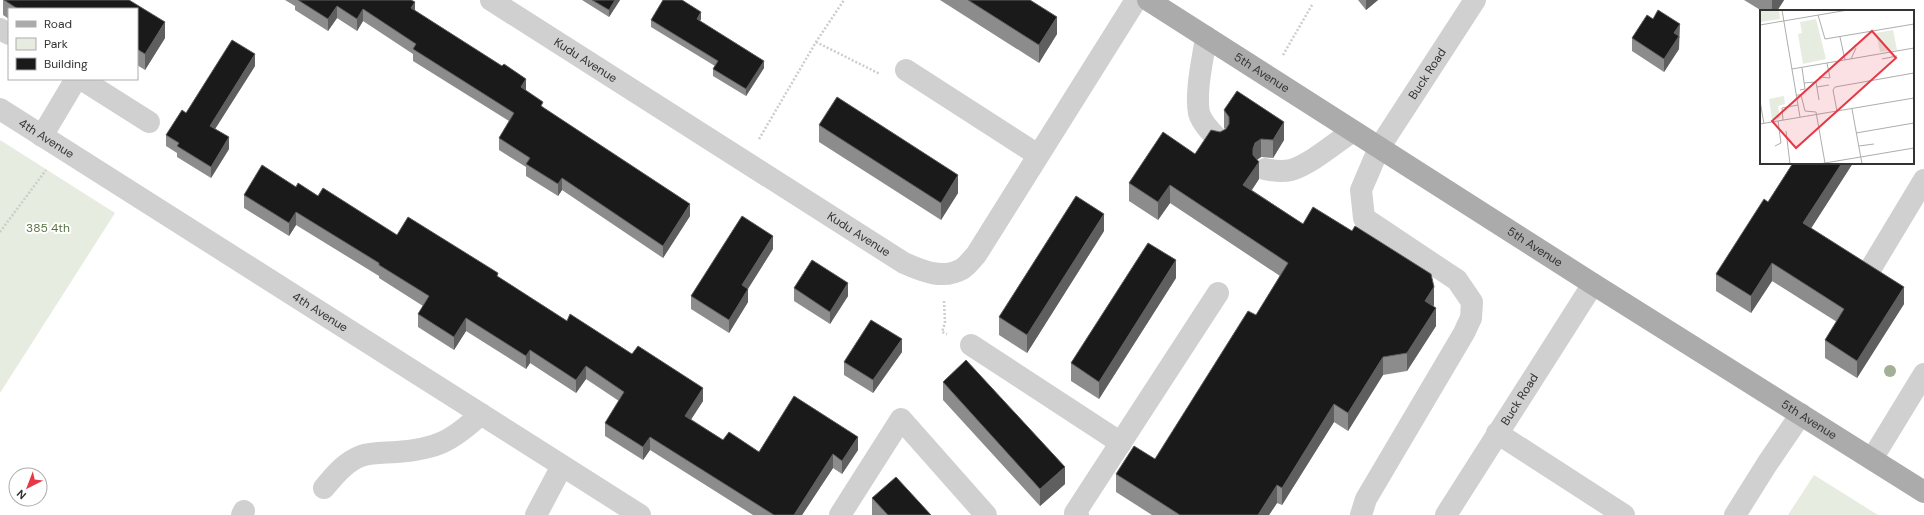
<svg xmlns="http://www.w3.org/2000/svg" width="1924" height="515" font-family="'DM Sans',sans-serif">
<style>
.green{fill:#e6ecdf}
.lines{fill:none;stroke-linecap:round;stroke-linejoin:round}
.path{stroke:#cdcdcd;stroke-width:2.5;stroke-dasharray:2 2;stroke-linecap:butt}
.minor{stroke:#d0d0d0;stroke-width:22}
.major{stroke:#ababab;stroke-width:22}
.tree{fill:#a2b095}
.wall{fill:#8c8c8c}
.shaded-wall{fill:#5f5f5f}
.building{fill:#1a1a1a;stroke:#5f5f5f}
.labels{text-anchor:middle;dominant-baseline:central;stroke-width:4;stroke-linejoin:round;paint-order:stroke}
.street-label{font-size:12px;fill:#333;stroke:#fff}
.park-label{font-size:12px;fill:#56703f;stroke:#fff}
.inset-road{fill:none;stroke:#adadad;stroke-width:1}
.view{fill:#e63946;fill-opacity:0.15;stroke:#e63946;stroke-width:2}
.inset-edge{fill:none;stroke:#333;stroke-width:2}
</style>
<rect width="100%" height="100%" fill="#fff"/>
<g class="green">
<path d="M0 140 115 213 0 393Z"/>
<path d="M1814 475 1878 515H1788Z"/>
</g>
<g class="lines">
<g class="path">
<path d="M816 42 880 74"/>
<path d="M1283 55 1312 5"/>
<path d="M759 139 816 42 844 0"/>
<path d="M0 232 46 170"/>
<path d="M944 301 945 323 942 332 947 334"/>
</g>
<g class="minor">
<path id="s1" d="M491 0 904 263C922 271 943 280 962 269 967 266 972 259 976 255L1136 0"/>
<path d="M0 29 9 34"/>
<path d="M1206 37C1203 59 1195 91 1199 113 1202 123 1210 131 1217 138"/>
<path d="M906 70 1038 155"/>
<path d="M81 79 149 122"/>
<path id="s2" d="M0 109 640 515"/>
<path d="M42 136 76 79"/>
<path d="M1265 169C1274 171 1282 172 1291 170 1311 164 1335 143 1353 131"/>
<path d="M1871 268 1924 180"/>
<path d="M971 345 1121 443"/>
<path d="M1497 433 1624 515"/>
<path d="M1872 459 1924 374"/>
<path d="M324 488C334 476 345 462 361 456 372 452 385 453 397 452 437 449 452 441 481 414"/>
<path d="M242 515 244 511"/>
<path d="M536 515 562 466"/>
<path d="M840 515 901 419 986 515"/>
<path d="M1078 515 1075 513 1218 293"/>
<path id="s3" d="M1361 515 1366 499 1464 333 1471 318 1472 302 1457 280 1364 218 1361 190 1379 148 1475 0"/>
<path id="s4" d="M1446 515 1593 284"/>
<path d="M1735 515 1767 464 1801 414"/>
</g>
<path class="major" id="s5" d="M1148 0 1593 284 1924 492"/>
</g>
<circle class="tree" cx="1890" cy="371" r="6"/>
<g class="wall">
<path d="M3 0H129L165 38 145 70 137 65V9H9V19L3 15Z"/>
<path d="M285 0H411L415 10 526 91 543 107 690 216 663 258 562 190 558 196 526 176V167L499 150V138L509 121 413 61V54L363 21 357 31 337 18 328 31 295 10V6Z"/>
<path d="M582 0H620L609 17Z"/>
<path d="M940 0H1030L1057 34 1039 63Z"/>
<path d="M1358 0H1378L1366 10Z"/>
<path d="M1744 0H1784L1777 11H1762Z"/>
<path d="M701 19 700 21 764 68 746 96 713 76V69L715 66 651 27V20Z"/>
<path d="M1680 37 1679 38V49L1664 72 1632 51V38Z"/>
<path d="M255 66 215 129 229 149 211 178 177 157V153L166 146V135L186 113Z"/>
<path d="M1224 110 1284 140 1273 158 1261 157 1257 160 1259 179 1252 190 1303 224 1434 305 1433 306 1436 326 1407 371 1383 375 1348 431 1334 422 1282 505 1277 503 1269 515H1152L1116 492V474L1155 459 1256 315 1280 276 1170 203 1158 220 1129 201V183L1195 154 1220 132 1225 129 1224 128Z"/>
<path d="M819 125 958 193 941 220 819 142Z"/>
<path d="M1793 163H1853L1811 228 1904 304 1857 378 1825 358V340L1837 322 1772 281 1751 313 1716 291V274L1768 202Z"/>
<path d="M296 187 318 196 397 235 498 277 567 321 703 401 691 419 723 440 759 452 858 450 842 474 833 468 802 515H753L650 450 643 460 605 436V423L619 401 586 379 576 393 530 363 526 369 466 331 454 350 418 327V314L423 306 379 278V276L296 225 289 236 244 208V195Z"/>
<path d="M1104 231 1027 353 999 335V317Z"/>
<path d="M773 249 748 289V302L729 333 691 309V296Z"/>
<path d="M1176 278 1099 399 1071 381V363Z"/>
<path d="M794 288 848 296 830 324 794 301Z"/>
<path d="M902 352 873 393 844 375V362Z"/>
<path d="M943 382 1065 484 1040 506 943 400Z"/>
<path d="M872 498 931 515H872Z"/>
</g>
<g class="shaded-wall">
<path d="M615 0H620L609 17V10Z"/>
<path d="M1366 0H1378L1366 10Z"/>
<path d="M1772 0H1784L1777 11H1772Z"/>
<path d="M415 2V15L411 8Z"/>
<path d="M337 6V18L328 31V19Z"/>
<path d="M363 9V21L357 31V19Z"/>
<path d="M701 12V19L697 26V19Z"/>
<path d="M1057 17V34L1039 63V45Z"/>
<path d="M165 22V38L145 70V54Z"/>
<path d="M1680 24 1679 49 1664 72V59L1674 33Z"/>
<path d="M255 54V66L210 137V126Z"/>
<path d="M764 61V68L746 96V89Z"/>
<path d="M526 79V91L521 87Z"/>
<path d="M1284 122V140L1273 158V140Z"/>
<path d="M229 137V149L211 178V167Z"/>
<path d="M1261 139V157L1255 161 1253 167V149L1255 143Z"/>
<path d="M1259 162V179L1243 203V185Z"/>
<path d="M1842 163H1853L1803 241V223Z"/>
<path d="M958 175V193L941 220V203Z"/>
<path d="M562 178V190L558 196V184Z"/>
<path d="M1170 185V203L1158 220V202Z"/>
<path d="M690 204V216L663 258V246Z"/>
<path d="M296 212V225L289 236V223Z"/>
<path d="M1104 214V231L1027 353V335Z"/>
<path d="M773 236V249L742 298V285Z"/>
<path d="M1176 260V278L1099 399V382Z"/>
<path d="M1772 263V281L1751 313V296Z"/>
<path d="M848 283V296L830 324V312Z"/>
<path d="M1434 287V305L1425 318V301Z"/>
<path d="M1904 287V304L1857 378V361Z"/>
<path d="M748 289V302L729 333V320Z"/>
<path d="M1436 308V326L1407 371V353Z"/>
<path d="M466 318V331L454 350V337Z"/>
<path d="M902 339V352L873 393V380Z"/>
<path d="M530 350V363L526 369V356Z"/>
<path d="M1383 357V375L1348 431V413Z"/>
<path d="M586 366V379L576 393V380Z"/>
<path d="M703 388V401L685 429V416Z"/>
<path d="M1334 404V422L1282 505V488Z"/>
<path d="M650 437V450L643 460V447Z"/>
<path d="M858 437V450L842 474V461Z"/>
<path d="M833 454V468L802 515H794Z"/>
<path d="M1065 467V484L1040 506V489Z"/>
<path d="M1277 485V503L1269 515H1258Z"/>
</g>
<g class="building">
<path d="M4 0H129L165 22 145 54 137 49V9H42L40 8 39 9H18Z"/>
<path d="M298 0H411L415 2 411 8 502 66 504 64 526 79 521 87 543 102 541 106 690 204 663 246 562 178 558 184 526 164 530 158 499 138 514 113 413 49 416 44 363 9 357 19 337 6 328 19Z"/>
<path d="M592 0H615L609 10Z"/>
<path d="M663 0H682L701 12 697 19 764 61 746 89 713 69 718 61 651 20Z"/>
<path d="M968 0H1030L1057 17 1039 45Z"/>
<path d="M1658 10 1680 24 1674 33 1679 36 1664 59 1632 38 1647 15 1653 19Z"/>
<path d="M232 40 255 54 210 126 229 137 211 167 177 146 179 143 166 135 182 110 186 113Z"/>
<path d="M1237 91 1284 122 1273 140 1261 139 1255 143 1253 149V155L1259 162 1243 185 1303 224 1313 207 1352 231 1355 226 1431 274 1434 287 1425 301 1436 308 1407 353 1383 357 1348 413 1334 404 1282 488 1277 485 1258 515H1180L1116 474 1134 446 1155 459 1248 311 1256 315 1288 263 1170 185 1158 202 1129 183 1163 132 1195 154 1211 130 1220 132 1226 129 1229 124V117L1224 110Z"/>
<path d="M837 97 958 175 941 203 819 125Z"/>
<path d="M1793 163H1842L1803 223 1904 287 1857 361 1825 340 1844 309 1772 263 1751 296 1716 274 1764 199 1768 202Z"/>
<path d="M262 165 296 187 298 183 318 196 323 188 397 235 408 217 498 273 497 276 567 321 570 314 632 354 638 346 703 388 685 416 723 440 729 432 759 452 794 396 858 437 842 461 833 454 794 515H774L650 437 643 447 605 423 624 392 586 366 576 380 530 350 526 356 466 318 454 337 418 314 429 296 379 265V263L296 212 289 223 244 195Z"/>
<path d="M1076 196 1104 214 1027 335 999 317Z"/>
<path d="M742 216 773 236 742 285 748 289 729 320 691 296Z"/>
<path d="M1148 243 1176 260 1099 382 1071 363Z"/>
<path d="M812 260 848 283 830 312 794 288Z"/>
<path d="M871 320 902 339 873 380 844 362Z"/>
<path d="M966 360 1065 467 1040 489 943 382Z"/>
<path d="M896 477 931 515H888L872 498Z"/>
</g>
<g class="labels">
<g class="street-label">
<text stroke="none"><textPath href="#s1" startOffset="112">Kudu Avenue</textPath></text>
<text stroke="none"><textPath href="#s5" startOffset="135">5th Avenue</textPath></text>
<text stroke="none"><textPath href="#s3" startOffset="543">Buck Road</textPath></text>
<text stroke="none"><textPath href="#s2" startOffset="55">4th Avenue</textPath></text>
<text stroke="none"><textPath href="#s1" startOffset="436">Kudu Avenue</textPath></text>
<text stroke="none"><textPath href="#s5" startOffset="459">5th Avenue</textPath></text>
<text stroke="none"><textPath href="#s2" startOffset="379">4th Avenue</textPath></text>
<text stroke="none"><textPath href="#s4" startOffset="137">Buck Road</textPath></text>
<text stroke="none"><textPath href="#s5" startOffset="783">5th Avenue</textPath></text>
</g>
<g class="park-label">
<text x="48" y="228">385 4th</text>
</g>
</g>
<g transform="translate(1760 10)">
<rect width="154" height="154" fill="#fff"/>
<path d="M0 0H19L20 9 0 12ZM56 9 66 49 43 54 38 24 42 23 40 12ZM133 20 137 40 120 42 116 23ZM24 86 25 94 18 96 20 108 12 109 9 89Z" fill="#e6ecdf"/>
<path class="inset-road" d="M22 0 40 107M58 5 65 29 154 14M0 15 88 0M80 27 85 50M91 49 96 38M122 49 137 46M32 59 154 38M59 67 70 68 67 53M44 73 56 72 59 90M57 77 69 75M40 80 45 79 42 58M36 85H41L45 101 56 102 65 153M0 91 4 114M92 99 102 154M77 101 73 80 75 77 154 63M23 110 22 98 38 95M0 114 154 88M26 121 30 154M96 123 154 113M15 136 21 133 18 111M99 136 114 134M59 154 154 138"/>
<path class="view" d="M112 21 136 48 36 138 12 111Z"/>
<rect width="154" height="154" class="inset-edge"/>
</g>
<rect x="8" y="8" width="130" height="72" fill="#ffffff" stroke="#adadad"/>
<rect x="16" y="21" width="20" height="6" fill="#ababab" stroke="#adadad"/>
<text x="44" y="28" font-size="12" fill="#333333">Road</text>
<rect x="16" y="38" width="20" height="12" fill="#e6ecdf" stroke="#adadad"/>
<text x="44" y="48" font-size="12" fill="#333333">Park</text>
<rect x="16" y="58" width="20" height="12" fill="#1a1a1a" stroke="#adadad"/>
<text x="44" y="68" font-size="12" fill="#333333">Building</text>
<g transform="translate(28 487) rotate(222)"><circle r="19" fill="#ffffff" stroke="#adadad"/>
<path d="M0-3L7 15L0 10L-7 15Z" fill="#e63946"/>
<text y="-6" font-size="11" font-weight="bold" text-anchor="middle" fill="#333333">N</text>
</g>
</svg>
